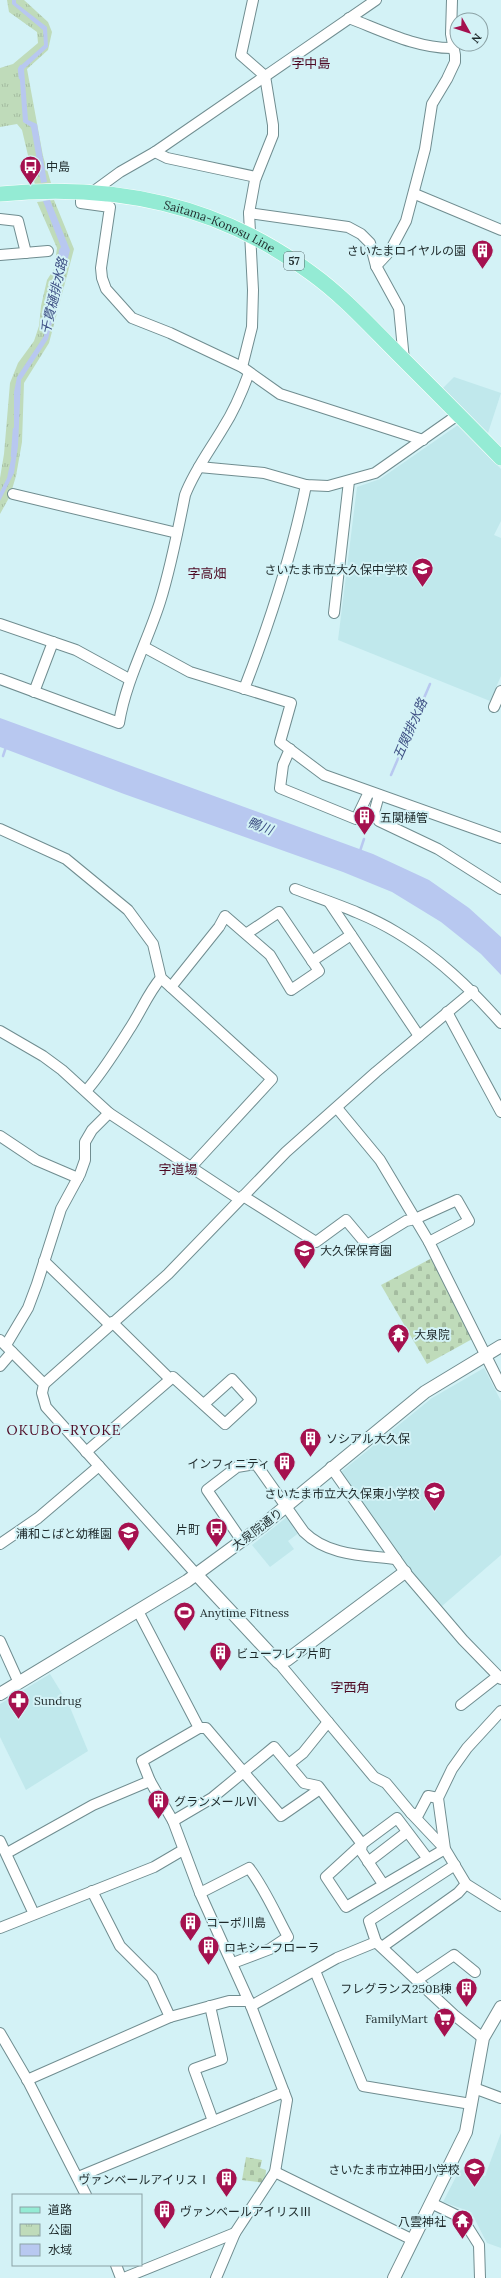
<svg xmlns="http://www.w3.org/2000/svg" width="501" height="2278" font-family="Lora,'Noto Sans JP',serif">
<style>
.built{fill:#c0e8ec}
.cemetery{fill:url(#cemetery-stones)}
.park{fill:url(#park-tufts)}
.water{fill:#b8c8f0}
.lines{fill:none;stroke-linecap:round;stroke-linejoin:round}
.stream{stroke:#b8c8f0;stroke-width:2.5}
.minor-casing{stroke:#708d90;stroke-width:12}
.tertiary-casing{stroke:#708d90;stroke-width:14}
.primary-casing{stroke:#fff;stroke-width:16}
.minor{stroke:#fff;stroke-width:10}
.tertiary{stroke:#fff;stroke-width:12}
.primary{stroke:#94ebd4;stroke-width:15}
.labels{text-anchor:middle;dominant-baseline:central;stroke-width:4;stroke-linejoin:round;paint-order:stroke}
.shield{fill:#d3f2f6;stroke:#546668;stroke-width:1}
.shield-label{font-size:11px;font-weight:bold;fill:#1e2a2b}
.poi-label{font-size:12px;fill:#1e2a2b;stroke:#d3f2f6;text-anchor:start}
.street-label{font-size:12px;fill:#1e2a2b;stroke:#d3f2f6}
.neighbourhood-label{font-size:13px;fill:#4e0a24;stroke:#d3f2f6}
.water-label{font-size:13px;font-style:italic;fill:#3e5084;stroke:#d3f2f6}
.quarter-label{font-size:14px;letter-spacing:1px;fill:#4e0a24;stroke:#d3f2f6}
</style>
<defs>
<pattern id="cemetery-stones" width="16" height="16" patternUnits="userSpaceOnUse"><rect width="16" height="16" fill="#bfdbba"/><path d="M2 7V4a2 2 0 0 1 4 0v3zM10 15v-3a2 2 0 0 1 4 0v3z" fill="#a4bca0"/></pattern>
<pattern id="park-tufts" width="24" height="20" patternUnits="userSpaceOnUse"><rect width="24" height="20" fill="#bfdbba"/><path d="M3 7l-1-3M5 7V3M7 7l1-3M15 17l-1-3M17 17v-4M19 17l1-3" fill="none" stroke="#a4bca0"/></pattern>
</defs>
<rect width="100%" height="100%" fill="#d3f2f6"/>
<g class="built">
<path d="M454 377 501 393 488 433 442 389Z"/>
<path d="M458 425 501 469V521L494 535 501 538V676L490 701 338 640 357 487 380 479Z"/>
<path d="M484 1368 501 1401V1555L442 1606 406 1565 341 1472 432 1398Z"/>
<path d="M288 1516 300 1532 288 1541 294 1549 270 1567 252 1545Z"/>
<path d="M50 1674 69 1705 88 1751 26 1790 0 1737V1704Z"/>
<path d="M501 2133V2248L487 2243 471 2212 443 2202 460 2169 485 2176Z"/>
</g>
<g class="cemetery">
<path d="M432 1258 474 1338 427 1364 381 1285Z"/>
<path d="M246 2157 262 2160 260 2168 266 2170 265 2183 242 2180Z"/>
</g>
<g class="park">
<path d="M7 0H24L48 22 52 32 48 50 27 69 43 156 51 183 35 185 22 130 17 124 0 127V68L13 64 38 43 37 32 9 12Z"/>
<path d="M54 200 74 249 49 343 24 383 22 442 16 476 10 496 0 514V478L4 454 10 383 18 363 34 341 39 326 41 306 47 280 54 269 57 248 37 202Z"/>
</g>
<g class="water">
<path d="M12 0H16V3L47 27 48 47 24 69 28 120 37 124 47 182 41 183 31 127 23 122 19 67 44 45 43 30 12 4Z"/>
<path d="M50 200 70 250 48 339 21 380 18 446 14 473 0 501V492L7 478 14 446V392L17 377 44 336 46 305 50 287 56 273 59 250 61 247 43 201Z"/>
<path d="M0 718 373 854 429 880 469 908 501 937V975L481 954 441 922 392 892 343 872 124 794 0 747Z"/>
</g>
<g class="lines">
<g class="stream">
<path d="M20 78 19 69 21 66"/>
<path d="M12 456 14 429"/>
<path d="M3 756 6 747"/>
<path d="M391 775 430 684"/>
<path d="M360 851 364 839"/>
</g>
<defs>
<g id="minor">
<path d="M349 18C383 31 418 49 454 48"/>
<path d="M155 152 167 158 256 177"/>
<path d="M81 190V203L110 207 101 268 102 278 106 289 132 318 170 333 242 367 280 394 423 440"/>
<path d="M94 191 120 172 155 152 376 0"/>
<path d="M415 194 501 230"/>
<path d="M249 213 348 227 361 234 370 243 376 266 399 308 404 360"/>
<path d="M0 219 18 221 26 253"/>
<path d="M0 255 48 251"/>
<path d="M376 266 390 251 406 221 425 149 432 104 447 79 455 62V55L451 34 452 0"/>
<path d="M242 367 252 327 253 290 249 213 255 180 273 135V125L265 76 241 55 253 0"/>
<path d="M199 467 264 473 306 485 328 486 375 473 459 414"/>
<path d="M13 494 177 533"/>
<path d="M334 613 349 481"/>
<path d="M0 624 76 650 129 679"/>
<path d="M144 647 190 672 291 703 280 742 324 775 501 838"/>
<path d="M0 679 119 723C126 680 147 643 160 602 171 567 178 530 185 495 194 471 210 450 223 428 234 411 242 392 249 373"/>
<path d="M244 689C270 622 292 555 306 485"/>
<path d="M34 692 53 642"/>
<path d="M494 707 501 691"/>
<path d="M290 749 283 765 280 788 356 819 369 792"/>
<path d="M379 795 374 813 379 821 438 849 501 889"/>
<path d="M0 829 66 859 128 910 153 944 161 978 272 1079 191 1167"/>
<path d="M295 889C329 902 365 913 396 932 437 956 470 988 501 1023"/>
<path d="M329 902 419 1036"/>
<path d="M312 961 351 935"/>
<path d="M171 987 219 927 225 916 270 955 291 990 319 971 279 912 246 934"/>
<path d="M447 1012 501 1112"/>
<path d="M0 1031 43 1056 62 1070 109 1113 239 1199"/>
<path d="M86 1091C103 1072 118 1047 132 1025 142 1009 149 992 161 978"/>
<path d="M337 1108 380 1160 429 1242 501 1386"/>
<path d="M0 1136 36 1160 78 1178"/>
<path d="M243 1196 316 1242 346 1220 367 1245 406 1221 415 1219 457 1200 469 1221 429 1242"/>
<path d="M44 1261 109 1324"/>
<path d="M112 1322 169 1378"/>
<path d="M0 1340 44 1384 42 1393 46 1407 196 1574"/>
<path d="M6 1345 28 1308 37 1284 61 1209 80 1174 85 1160V1142L92 1130 109 1113"/>
<path d="M0 1366 12 1352"/>
<path d="M44 1384 168 1274 286 1152 376 1072 473 991"/>
<path d="M86 1452 173 1377 225 1424 251 1400 232 1379 204 1404"/>
<path d="M331 1467 405 1572 463 1640 501 1679"/>
<path d="M242 1541 207 1490 237 1467 256 1464 304 1532C328 1556 364 1555 396 1559"/>
<path d="M0 1544 38 1518 99 1466"/>
<path d="M138 1611 199 1728 142 1761 150 1781 173 1821 200 1893 251 2006 287 2100 275 2172 235 2233 216 2278"/>
<path d="M0 1641 19 1683"/>
<path d="M278 1662 374 1777 386 1783 411 1813 418 1815 428 1796 438 1798"/>
<path d="M461 1705 498 1676"/>
<path d="M501 1711 467 1748 452 1769 438 1798 445 1849 466 1884 501 1906"/>
<path d="M199 1728H206L281 1816 320 1789"/>
<path d="M289 1764 303 1753 328 1722"/>
<path d="M411 1813 445 1849 346 1907 326 1877 362 1844 397 1818 428 1859"/>
<path d="M173 1821 212 1798 274 1747 304 1783 318 1786 362 1844 361 1851 383 1884"/>
<path d="M0 1841 34 1914"/>
<path d="M7 1853 93 1805 150 1781"/>
<path d="M368 1862 407 1832"/>
<path d="M92 1891 120 1946 152 1978 170 2017"/>
<path d="M200 1893 249 1868C265 1889 275 1913 288 1937L270 1949 233 1963"/>
<path d="M0 1928 154 1867 183 1850"/>
<path d="M376 1942 369 1921 455 1865"/>
<path d="M382 1947 458 1893 466 1884"/>
<path d="M315 1971 363 2086 471 2104"/>
<path d="M417 1980 454 1955 475 1972"/>
<path d="M210 2006 222 2059 194 2069 213 2121"/>
<path d="M251 2006 337 1958 376 1942 454 2015 483 2038"/>
<path d="M0 2033 28 2081 86 2195"/>
<path d="M27 2080 170 2017 229 2001H249"/>
<path d="M474 2088 501 2098"/>
<path d="M275 2172 413 2240"/>
<path d="M78 2177 284 2092"/>
<path d="M431 2203 462 2218 479 2245 480 2278"/>
<path d="M116 2265 121 2278"/>
<path d="M124 2278 235 2233"/>
</g>
<g id="tertiary">
<path d="M196 1574 278 1662 287 1660 405 1572"/>
<path d="M0 1694 187 1581 262 1526 425 1392 501 1346"/>
<path d="M394 2278 466 2132 483 2038 501 2007"/>
</g>
<g id="primary">
<path id="s1" d="M0 194C114 183 218 204 311 273 343 296 369 325 397 353 432 388 467 423 501 458"/>
</g>
</defs>
<use href="#minor" class="minor-casing"/>
<use href="#tertiary" class="tertiary-casing"/>
<use href="#primary" class="primary-casing"/>
<use href="#minor" class="minor"/>
<use href="#tertiary" class="tertiary"/>
<use href="#primary" class="primary"/>
</g>
<defs>
<symbol id="bus-pin" viewBox="-11 -11 22 30"><path d="M0 17L-7.5 6A9.5 9.5 0 1 1 7.5 6Z" fill="#a5114f" stroke="#d3f2f6"/><path d="M-5-6H5V4H4V6H2V4H-2V6H-4V4H-5ZM-3.5-4V0h7V-4ZM-3.5 1.2v1.5H-2V1.2ZM2 1.2v1.5H3.5V1.2Z" fill="#fff"/></symbol>
<symbol id="building-pin" viewBox="-11 -11 22 30"><path d="M0 17L-7.5 6A9.5 9.5 0 1 1 7.5 6Z" fill="#a5114f" stroke="#d3f2f6"/><path d="M-4-6H4V6H1V3H-1V6H-4ZM-2.5-4.3h1.7v1.8h-1.7ZM.8-4.3h1.7v1.8H.8ZM-2.5-1h1.7V.8h-1.7ZM.8-1h1.7V.8H.8Z" fill="#fff"/></symbol>
<symbol id="school-pin" viewBox="-11 -11 22 30"><path d="M0 17L-7.5 6A9.5 9.5 0 1 1 7.5 6Z" fill="#a5114f" stroke="#d3f2f6"/><path d="M0-5L7-2L0 1L-7-2ZM-4 1L0 2.5L4 1V4Q0 6-4 4Z" fill="#fff"/></symbol>
<symbol id="temple-pin" viewBox="-11 -11 22 30"><path d="M0 17L-7.5 6A9.5 9.5 0 1 1 7.5 6Z" fill="#a5114f" stroke="#d3f2f6"/><path d="M0-6L5-2H3V0L6.5 2.5H4V6H1.5V3h-3V6H-4V2.5H-6.5L-3 0V-2H-5Z" fill="#fff"/></symbol>
<symbol id="stadium-pin" viewBox="-11 -11 22 30"><path d="M0 17L-7.5 6A9.5 9.5 0 1 1 7.5 6Z" fill="#a5114f" stroke="#d3f2f6"/><path d="M0-5a6.5 5 0 1 0 0 10a6.5 5 0 1 0 0-10ZM-3.5-1.8h7v3.6h-7Z" fill="#fff"/></symbol>
<symbol id="pharmacy-pin" viewBox="-11 -11 22 30"><path d="M0 17L-7.5 6A9.5 9.5 0 1 1 7.5 6Z" fill="#a5114f" stroke="#d3f2f6"/><path d="M-2-6h4v4h4v4h-4v4h-4v-4h-4v-4h4Z" fill="#fff"/></symbol>
<symbol id="supermarket-pin" viewBox="-11 -11 22 30"><path d="M0 17L-7.5 6A9.5 9.5 0 1 1 7.5 6Z" fill="#a5114f" stroke="#d3f2f6"/><path d="M-6-5.5h2.5l.6 2H6L4.5 2H-2.5L-4.4-4H-6ZM-1.5 3.2a1.3 1.3 0 1 0 .1 0ZM3 3.2a1.3 1.3 0 1 0 .1 0Z" fill="#fff"/></symbol>
</defs>
<g fill-rule="evenodd">
<use href="#bus-pin" x="18" y="154" width="25" height="34"/>
<use href="#building-pin" x="470" y="238" width="25" height="34"/>
<use href="#school-pin" x="410" y="556" width="25" height="34"/>
<use href="#building-pin" x="352" y="804" width="25" height="34"/>
<use href="#school-pin" x="292" y="1238" width="25" height="34"/>
<use href="#temple-pin" x="386" y="1322" width="25" height="34"/>
<use href="#building-pin" x="298" y="1426" width="25" height="34"/>
<use href="#building-pin" x="272" y="1450" width="25" height="34"/>
<use href="#school-pin" x="422" y="1480" width="25" height="34"/>
<use href="#bus-pin" x="204" y="1516" width="25" height="34"/>
<use href="#school-pin" x="116" y="1520" width="25" height="34"/>
<use href="#stadium-pin" x="172" y="1600" width="25" height="34"/>
<use href="#building-pin" x="208" y="1640" width="25" height="34"/>
<use href="#pharmacy-pin" x="6" y="1688" width="25" height="34"/>
<use href="#building-pin" x="146" y="1788" width="25" height="34"/>
<use href="#building-pin" x="178" y="1910" width="25" height="34"/>
<use href="#building-pin" x="196" y="1934" width="25" height="34"/>
<use href="#building-pin" x="454" y="1976" width="25" height="34"/>
<use href="#supermarket-pin" x="432" y="2006" width="25" height="34"/>
<use href="#school-pin" x="462" y="2156" width="25" height="34"/>
<use href="#building-pin" x="214" y="2166" width="25" height="34"/>
<use href="#building-pin" x="152" y="2198" width="25" height="34"/>
<use href="#temple-pin" x="450" y="2208" width="25" height="34"/>
</g>
<g class="labels">
<rect class="shield" x="284" y="252" width="20" height="18" rx="3"/>
<g class="shield-label">
<text x="294" y="261">57</text>
</g>
<g class="poi-label">
<text x="46" y="166">中島</text>
<text x="466" y="250" text-anchor="end">さいたまロイヤルの園</text>
<text x="408" y="569" text-anchor="end">さいたま市立大久保中学校</text>
<text x="380" y="817">五関樋管</text>
<text x="320" y="1250">大久保保育園</text>
<text x="414" y="1334">大泉院</text>
<text x="326" y="1438">ソシアル大久保</text>
<text x="270" y="1463" text-anchor="end">インフィニティ</text>
<text x="420" y="1493" text-anchor="end">さいたま市立大久保東小学校</text>
<text x="200" y="1529" text-anchor="end">片町</text>
<text x="112" y="1533" text-anchor="end">浦和こばと幼稚園</text>
<text x="200" y="1612">Anytime Fitness</text>
<text x="236" y="1653">ビューフレア片町</text>
<text x="34" y="1700">Sundrug</text>
<text x="174" y="1801">グランメールⅥ</text>
<text x="206" y="1922">コーポ川島</text>
<text x="224" y="1947">ロキシーフローラ</text>
<text x="452" y="1988" text-anchor="end">フレグランス250B棟</text>
<text x="428" y="2018" text-anchor="end">FamilyMart</text>
<text x="460" y="2169" text-anchor="end">さいたま市立神田小学校</text>
<text x="210" y="2179" text-anchor="end">ヴァンベールアイリスⅠ</text>
<text x="180" y="2211">ヴァンベールアイリスⅢ</text>
<text x="446" y="2221" text-anchor="end">八雲神社</text>
</g>
<g class="street-label">
<text stroke="none"><textPath href="#s1" startOffset="225">Saitama-Konosu Line</textPath></text>
<text transform="translate(257 1529) rotate(-37)">大泉院通り</text>
</g>
<g class="neighbourhood-label">
<text x="311" y="63">字中島</text>
<text x="207" y="573">字高畑</text>
<text x="178" y="1169">字道場</text>
<text x="350" y="1687">字西角</text>
</g>
<g class="water-label">
<text transform="translate(54 296) rotate(-77)">千貫樋排水路</text>
<text transform="translate(410 729) rotate(-66)">五関排水路</text>
<text transform="translate(260 826) rotate(21)">鴨川</text>
</g>
<g class="quarter-label">
<text x="64" y="1430">OKUBO-RYOKE</text>
</g>
</g>
<rect x="12" y="2194" width="130" height="72" fill="#d3f2f6" stroke="#8ba2a5"/>
<rect x="20" y="2207" width="20" height="6" fill="#94ebd4" stroke="#8ba2a5"/>
<text x="48" y="2214" font-size="12" fill="#1e2a2b">道路</text>
<rect x="20" y="2224" width="20" height="12" fill="url(#park-tufts)" stroke="#8ba2a5"/>
<text x="48" y="2234" font-size="12" fill="#1e2a2b">公園</text>
<rect x="20" y="2244" width="20" height="12" fill="#b8c8f0" stroke="#8ba2a5"/>
<text x="48" y="2254" font-size="12" fill="#1e2a2b">水域</text>
<g transform="translate(469 32) rotate(129)"><circle r="19" fill="#d3f2f6" stroke="#8ba2a5"/>
<path d="M0-3L7 15L0 10L-7 15Z" fill="#a5114f"/>
<text y="-6" font-size="11" font-weight="bold" text-anchor="middle" fill="#1e2a2b">N</text>
</g>
</svg>
